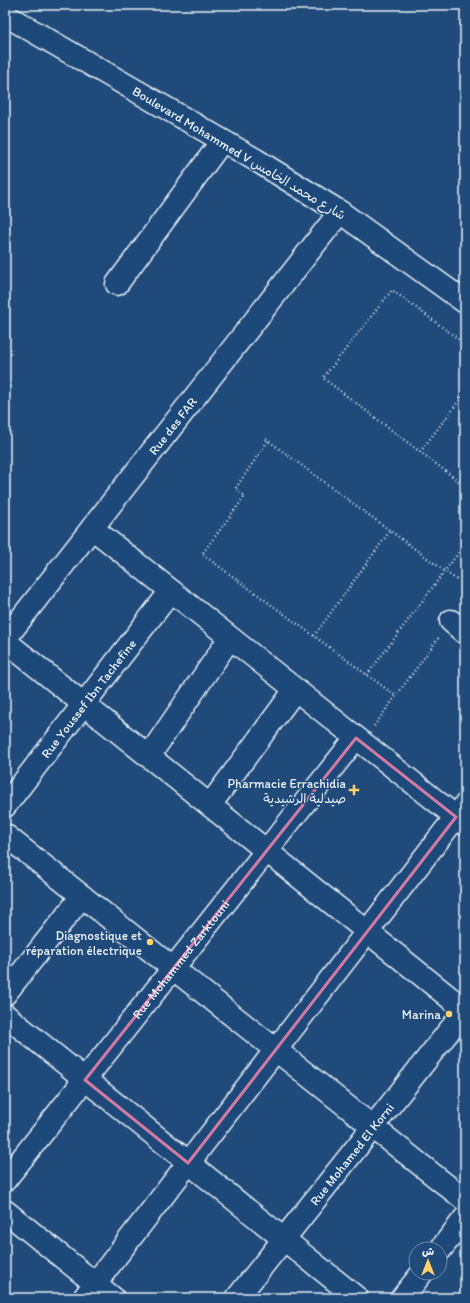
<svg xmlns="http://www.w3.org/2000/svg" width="470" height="1303" font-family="Itim,'Playpen Sans Arabic',sans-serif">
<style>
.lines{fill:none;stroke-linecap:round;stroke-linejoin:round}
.minor-casing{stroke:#e8f1f8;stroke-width:25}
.path{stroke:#e8f1f8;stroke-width:2.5;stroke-dasharray:1 3;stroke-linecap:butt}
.minor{stroke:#1f4a7a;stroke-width:22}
.marked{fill:none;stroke:#d37aa2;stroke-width:3;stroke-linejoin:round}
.poi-dot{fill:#ffd166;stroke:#1f4a7a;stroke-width:1.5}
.labels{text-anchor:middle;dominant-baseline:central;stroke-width:3;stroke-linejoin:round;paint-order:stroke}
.street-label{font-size:13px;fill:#e8f1f8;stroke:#1f4a7a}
.poi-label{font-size:13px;fill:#e8f1f8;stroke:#1f4a7a;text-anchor:end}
</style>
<rect width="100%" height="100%" fill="#1f4a7a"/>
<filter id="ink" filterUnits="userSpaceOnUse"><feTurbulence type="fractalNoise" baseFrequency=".025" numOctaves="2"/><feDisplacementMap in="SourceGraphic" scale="8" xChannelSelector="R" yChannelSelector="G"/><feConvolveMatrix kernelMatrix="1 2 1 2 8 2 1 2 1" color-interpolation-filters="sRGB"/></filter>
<g filter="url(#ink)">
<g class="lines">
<defs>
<g id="minor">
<path d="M5 15 256 160 340 212 465 302"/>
<path d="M117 284 222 141"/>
<path d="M92 528 465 824"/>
<path d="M451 621 465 633"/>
<path id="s1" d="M5 639 340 212"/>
<path d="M5 641 465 1010"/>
<path d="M149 756 230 638"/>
<path d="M210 805 295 690"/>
<path id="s2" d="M5 806 171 591"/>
<path d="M5 835 465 1200"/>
<path d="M5 994 82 896"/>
<path d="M5 1015 357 1298"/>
<path id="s3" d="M5 1180 356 738"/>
<path d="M5 1211 113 1298"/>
<path d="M440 1250 465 1218"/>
<path d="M84 1298 465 805"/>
<path id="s4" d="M237 1298 465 1011"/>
<path d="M402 1298 422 1273"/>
</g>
</defs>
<use href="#minor" class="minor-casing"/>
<g class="path">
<path d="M465 344 392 290 323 378 465 486"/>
<path d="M266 439 465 586"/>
<path d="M268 441 235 489 245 496 202 554 396 696"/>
<path d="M420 452 465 393"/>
<path d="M314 636 390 531"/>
<path d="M367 675 465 544"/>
<path d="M374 726 440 636"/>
</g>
<use href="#minor" class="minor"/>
</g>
</g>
<path class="marked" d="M356 738 456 817 188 1163 85 1080Z"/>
<g class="poi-dot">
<path d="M352 784h4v4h4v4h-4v4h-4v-4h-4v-4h4z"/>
<circle cx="150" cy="942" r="4"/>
<circle cx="449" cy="1014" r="4"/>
</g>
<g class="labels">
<g class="street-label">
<text transform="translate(239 153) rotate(31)">Boulevard Mohammed V شارع محمد الخامس</text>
<text stroke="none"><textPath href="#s1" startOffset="271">Rue des FAR</textPath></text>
<text stroke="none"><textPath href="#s2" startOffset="136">Rue Youssef Ibn Tachefine</textPath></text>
<text stroke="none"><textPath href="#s3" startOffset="282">Rue Mohammed Zarktouni</textPath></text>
<text stroke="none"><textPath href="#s4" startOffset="184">Rue Mohamed El Korni</textPath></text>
</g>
<g class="poi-label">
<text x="346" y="783">Pharmacie Errachidia<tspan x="346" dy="15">صيدلية الرشيدية</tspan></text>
<text x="142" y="935">Diagnostique et<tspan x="142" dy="15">réparation électrique</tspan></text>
<text x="441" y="1014">Marina</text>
</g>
</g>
<rect width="470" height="1303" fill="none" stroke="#1f4a7a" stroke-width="20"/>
<rect x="10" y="10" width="450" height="1283" fill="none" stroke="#e8f1f8" stroke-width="1.5" filter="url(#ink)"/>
<g transform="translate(428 1261)"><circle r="19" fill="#1f4a7a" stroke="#6f8dac"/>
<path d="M0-3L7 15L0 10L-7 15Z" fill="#ffd166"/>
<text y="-6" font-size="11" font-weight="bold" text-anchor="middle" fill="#e8f1f8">ش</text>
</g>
</svg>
